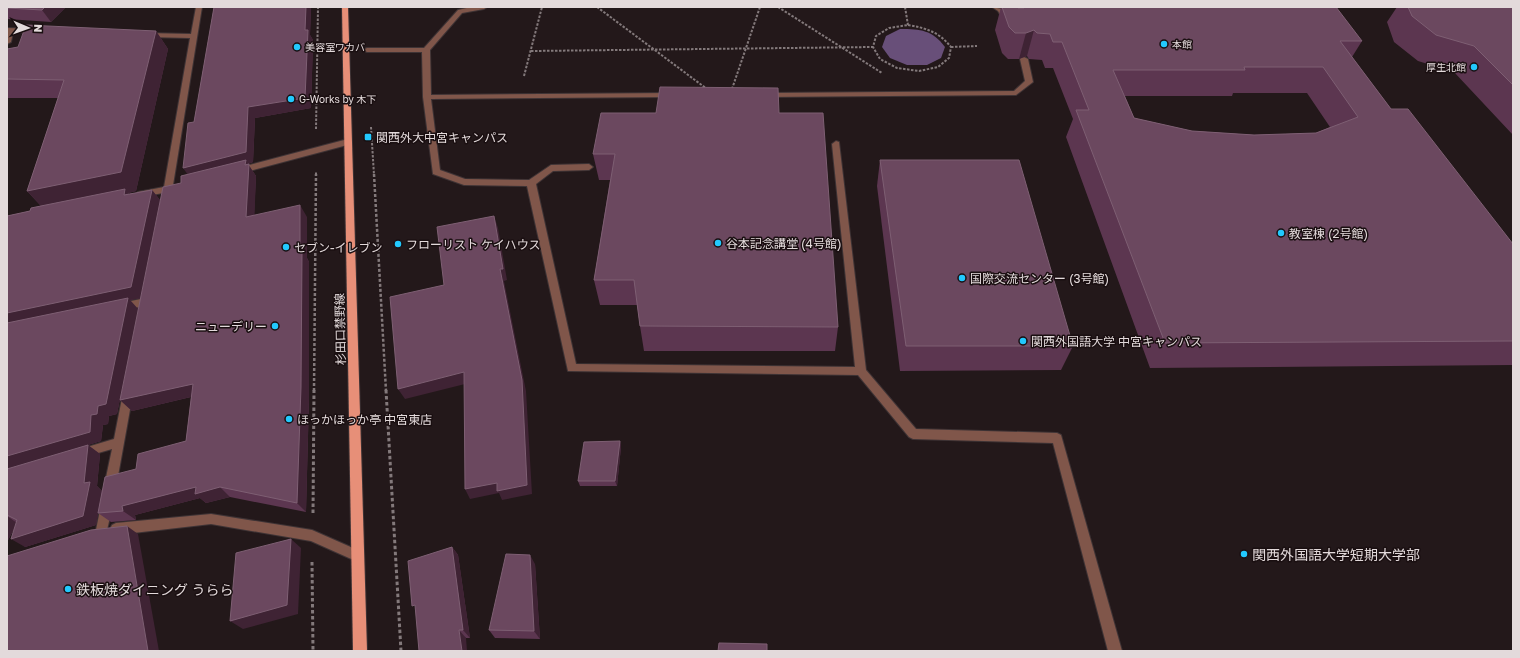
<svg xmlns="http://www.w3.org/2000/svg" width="1520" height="658" font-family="'Golos Text','Noto Sans JP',sans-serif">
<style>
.water{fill:#684f79}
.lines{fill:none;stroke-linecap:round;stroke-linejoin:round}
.minor-casing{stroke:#3e3335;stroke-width:2}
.major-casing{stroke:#3e3335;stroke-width:2}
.path-far2{stroke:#83797b;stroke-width:2;stroke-dasharray:2.5 1.5;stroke-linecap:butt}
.path-far1{stroke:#83797b;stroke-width:2.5;stroke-dasharray:3 2;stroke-linecap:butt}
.path{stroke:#83797b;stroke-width:3;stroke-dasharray:3.5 2.5;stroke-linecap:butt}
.minor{fill:#80564a;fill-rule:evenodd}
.major{fill:#e78f78;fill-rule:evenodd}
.wall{fill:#5c3650;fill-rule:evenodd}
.shaded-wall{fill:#3f2334}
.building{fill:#6b485f;stroke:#7e5f73;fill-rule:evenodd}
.poi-dot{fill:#22c9fe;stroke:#1a0f11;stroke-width:1.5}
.labels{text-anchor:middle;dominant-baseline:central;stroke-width:3;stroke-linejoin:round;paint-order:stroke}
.far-poi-label{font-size:10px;fill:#e3dadb;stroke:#1a0f11;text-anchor:start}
.poi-label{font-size:12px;fill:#e3dadb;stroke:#1a0f11;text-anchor:start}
.street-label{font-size:12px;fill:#e3dadb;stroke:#1a0f11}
.near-poi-label{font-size:14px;fill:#e3dadb;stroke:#1a0f11;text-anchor:start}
</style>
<rect width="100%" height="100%" fill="#23181a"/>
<path class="water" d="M900 29C921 29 932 30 945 47L941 58 927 65H907L890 58 882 47 886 36Z"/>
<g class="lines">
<defs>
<g id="minor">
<path d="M196 7H202L173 185 176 188 172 191 169 200 166 201 162 198 163 193 141 197 138 196 137 194 138 192 164 187 190 38 146 37 142 35 146 33 191 34Z"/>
<path d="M471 7H487L484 9 462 13 430 50 431 95 672 93 676 95 672 97 431 99 440 170 465 179 529 180 551 165 589 164 593 167 589 170 553 171 536 184 576 364 855 367 832 144 836 141 839 142 866 370 916 429 1057 433 1061 435 1122 651H1108L1053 443 913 439 909 437 858 375 568 371 527 186 464 185 433 174 423 97 422 52H367L363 50 367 48H424L458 10Z"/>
<path d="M992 7 1002 9 1012 21 1011 23H1005L998 11Z"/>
<path d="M7 28 38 29 42 31 38 33 13 32 11 42 7 44Z"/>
<path d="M1021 57H1024L1028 59 1033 82 1016 95 764 97 760 95 764 93 1014 91 1025 81 1020 59Z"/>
<path d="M348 139 352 142 351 144 238 174 234 171 238 168Z"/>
<path d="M146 298 149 299 151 302 149 305 121 311 116 307 121 303Z"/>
<path d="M128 389 132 390 133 393 116 487 114 491 110 492 106 491 104 487 112 449 81 458 77 456 75 453 77 450 114 439 123 393 124 390Z"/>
<path d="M107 500 111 501 113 505 106 534 102 536 98 534 96 530 101 505 103 501Z"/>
<path d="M211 514 312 530 362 552 364 556 362 560 358 562 311 541 211 524 116 535 112 533 110 529 112 525 116 523Z"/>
</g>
<path id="major" d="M342 7H348L367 651H353Z"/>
</defs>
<use href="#minor" class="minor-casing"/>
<use href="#major" class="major-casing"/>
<g class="path-far2">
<path d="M597 7 707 89"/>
<path d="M778 7 882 73"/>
<path d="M905 7 908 25"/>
<path d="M908 25C926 28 939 32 951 47L949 58 938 67 919 71 897 68 880 59 873 47 876 36 889 28Z"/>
<path d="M951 47 977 46"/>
<path d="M531 51 873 47"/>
<path d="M524 76 542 7"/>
<path d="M732 89 760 7"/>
<path d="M371 127 374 175"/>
<path d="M316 129 318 7"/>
<path d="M316 175V172"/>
</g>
<g class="path-far1">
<path d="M374 174 386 391"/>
<path d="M314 391 316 174"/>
</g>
<g class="path">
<path d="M386 390 401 651"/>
<path d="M313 513 314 390"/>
<path d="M312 562 313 651"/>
</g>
<use href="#minor" class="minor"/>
<use href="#major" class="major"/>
</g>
<g class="wall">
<path d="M7 7H66L51 22 7 19Z"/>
<path d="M214 7H311L310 35 313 40 311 108 255 118 253 162 248 164 256 176 254 215 307 217V258L309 262V398L306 512 230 497 206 503 200 498 135 515 136 520 111 522 98 513 96 525 25 547 14 529 7 542V216L30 211 41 206 27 191 58 98H7V49L156 31 168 49 136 191 128 193 129 194 152 190 160 200 141 298 130 300 138 309 117 414 109 416 108 424 103 425 101 441 88 445 100 454 97 486 102 491 136 469 186 441 191 397 132 411 120 400 181 183 188 175 194 122Z"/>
<path d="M1001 7H1017L1018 8H1024L1362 41 1352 57 1391 109 1513 244V365L1150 368 1066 137 1073 119 1053 68H1045L1042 60 1029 59 1027 56 1019 59H1008L1002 53 995 30ZM1233 93H1307L1330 127 1316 133 1254 135 1192 131 1134 118 1125 96H1232Z"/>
<path d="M1397 7H1513V135L1454 72 1418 61 1394 42 1387 22Z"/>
<path d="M779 113 838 327 835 351H644L640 326 637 305H600L594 280 610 180H599L593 154Z"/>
<path d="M880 160 1073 346 1061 370 900 371 877 186Z"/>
<path d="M620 441 621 447 617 486H580L578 481Z"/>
<path d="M452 547 458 555 470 638H466L415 609Z"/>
<path d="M535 564 540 639 495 638 489 630Z"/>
</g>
<g class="shaded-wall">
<path d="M45 7H66L51 22 42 10Z"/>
<path d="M306 7H311L310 35 313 40 311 108 255 118 253 162 248 164 256 176 254 228 191 179 183 168 248 107 305 30Z"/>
<path d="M1034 30 1027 56 1019 59 1026 33Z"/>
<path d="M156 31 168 49 136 191 128 193 134 200 44 209 27 191Z"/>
<path d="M152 190 160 200 141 298 130 300 138 309 117 414 109 416 108 424 103 425 101 441 88 445 100 454 97 486 102 491 96 525 25 547 11 539 83 516 7 470V313Z"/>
<path d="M300 205 307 217V258L309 262V398L306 512 297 503Z"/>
<path d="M494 216 498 228 507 280 504 281 526 391 532 494 502 500 499 493 470 499 465 489 500 269Z"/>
<path d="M464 372 469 383 405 399 398 389Z"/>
<path d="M193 384 203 394 132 411 120 400Z"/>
<path d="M620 441 621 447 617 486 615 481Z"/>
<path d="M196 487H220L230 497 206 503 200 498 135 515 136 520 123 511 122 506Z"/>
<path d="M7 516 17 523 7 542Z"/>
<path d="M127 526 138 534 159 651H148Z"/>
<path d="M291 539 301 548 298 614 243 629 230 621Z"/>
<path d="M452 547 458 555 470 638 463 630Z"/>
<path d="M530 555 535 564 540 639 534 631Z"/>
<path d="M459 630 466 638 467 651H462Z"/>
</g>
<g class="building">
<path d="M7 7H45L42 10 7 8Z"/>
<path d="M214 7H306L305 30H308L305 98 248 107 246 152 183 168 188 123 194 122Z"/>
<path d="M1002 7H1017L1018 8H1024V7H1336L1362 41H1340L1391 109H1408L1513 244V341L1165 343 1076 110H1089L1062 42H1053L1050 34 1037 33 1034 30 1026 33H1015L1009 27ZM1244 67H1323L1358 117 1316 133 1254 135 1192 131 1134 118 1113 70H1245Z"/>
<path d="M1408 7H1513V85L1474 46 1436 35 1412 16Z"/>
<path d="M26 25 156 31 121 172 27 191 64 80 7 79V49L18 47Z"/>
<path d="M660 87 778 88 779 113H823L838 327 640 326 634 280H594L615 154H593L601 113H656Z"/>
<path d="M246 160 245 165 249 164 246 217 300 205V251H302L301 387 297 503 220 487 195 494 196 487 122 506 123 511 98 513 105 477 136 469 138 454 186 441 193 384 120 400 163 187 181 183V176Z"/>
<path d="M880 160H1019L1073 346H906Z"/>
<path d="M125 189 124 195 152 190 131 287 7 313V216L30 211 31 208Z"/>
<path d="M494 216 503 269H500L522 380 527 485 497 491V483L465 489 464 372 398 389 390 297 444 285 437 227Z"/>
<path d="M128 298 106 404 98 406 97 414 91 415 90 432 7 456V323Z"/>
<path d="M620 441 615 481H578L584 442Z"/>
<path d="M88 445 84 483 90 482 83 516 11 539 17 520 7 515V469Z"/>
<path d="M127 526 148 651H7V556L91 530Z"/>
<path d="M291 539 287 605 230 621 236 553Z"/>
<path d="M452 547 463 630H459L462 651H419L415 605 412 606 408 561Z"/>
<path d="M506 554 530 555 534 631 489 630Z"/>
<path d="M719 643 767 644V651H718Z"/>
</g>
<g class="poi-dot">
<circle cx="1164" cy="44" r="4"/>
<circle cx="297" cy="47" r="4"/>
<circle cx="1474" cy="67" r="4"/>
<circle cx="291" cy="99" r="4"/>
<rect x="364" y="133" width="8" height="8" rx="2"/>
<circle cx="1281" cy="233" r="4"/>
<circle cx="718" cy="243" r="4"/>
<circle cx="398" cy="244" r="4"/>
<circle cx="286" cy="247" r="4"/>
<circle cx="962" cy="278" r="4"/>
<circle cx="275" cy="326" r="4"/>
<circle cx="1023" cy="341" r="4"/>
<circle cx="289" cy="419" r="4"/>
<circle cx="1244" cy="554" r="4"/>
<circle cx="68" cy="589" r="4"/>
</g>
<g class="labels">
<g class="far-poi-label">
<text x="1172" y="44">本館</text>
<text x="305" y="47">美容室ワカバ</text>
<text x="1466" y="67" text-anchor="end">厚生北館</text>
<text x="299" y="99">G-Works by 木下</text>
</g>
<g class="poi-label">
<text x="376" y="137">関西外大中宮キャンパス</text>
<text x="1289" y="233">教室棟 (2号館)</text>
<text x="726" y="243">谷本記念講堂 (4号館)</text>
<text x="406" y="244">フローリスト ケイハウス</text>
<text x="294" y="247">セブン-イレブン</text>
<text x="970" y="278">国際交流センター (3号館)</text>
<text x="267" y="326" text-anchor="end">ニューデリー</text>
<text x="1031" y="341">関西外国語大学 中宮キャンパス</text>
<text x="297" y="419">ほっかほっか亭 中宮東店</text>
</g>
<g class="street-label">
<text transform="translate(340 329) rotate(-91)">杉田口禁野線</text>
</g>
<g class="near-poi-label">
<text x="1252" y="554">関西外国語大学短期大学部</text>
<text x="76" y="589">鉄板焼ダイニング うらら</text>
</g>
</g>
<rect width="1520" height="658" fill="none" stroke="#e3dadb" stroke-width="16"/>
<g transform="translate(28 28) rotate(92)" stroke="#1a0f11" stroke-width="3" paint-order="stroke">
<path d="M0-3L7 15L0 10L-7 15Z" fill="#e3dadb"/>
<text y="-6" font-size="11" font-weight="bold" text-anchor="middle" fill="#e3dadb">N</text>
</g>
</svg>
